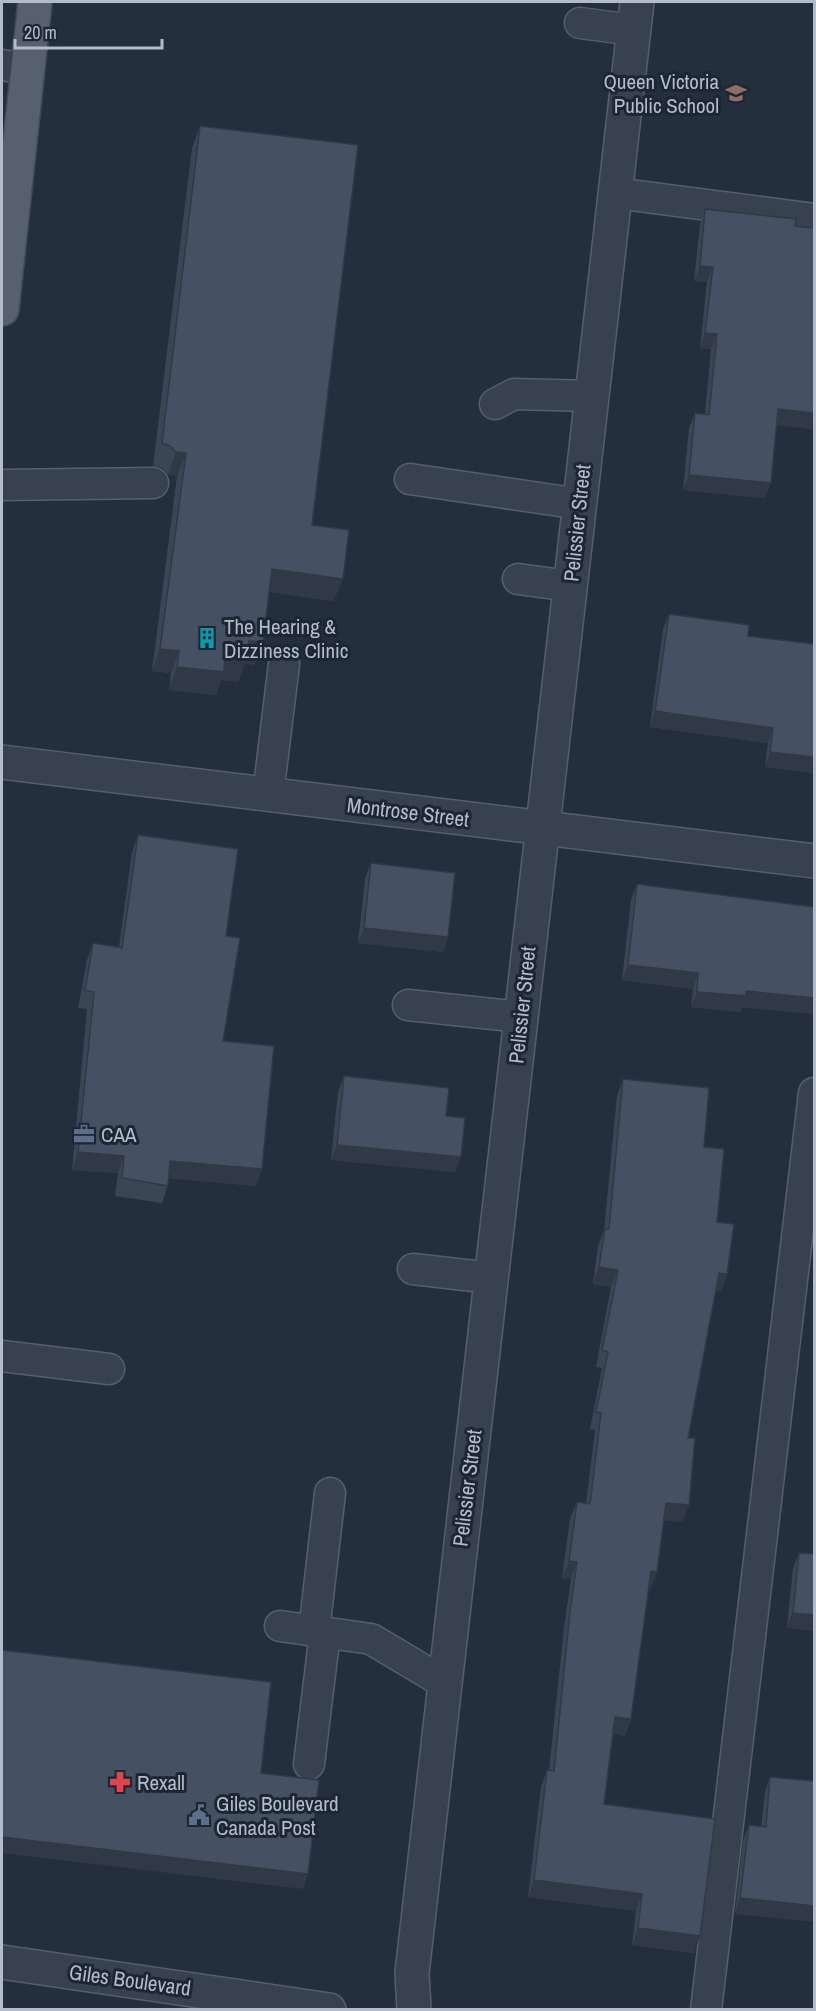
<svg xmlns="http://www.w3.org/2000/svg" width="816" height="2011" font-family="'Archivo Narrow',sans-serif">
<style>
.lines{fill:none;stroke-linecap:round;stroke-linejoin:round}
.lane-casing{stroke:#565f6c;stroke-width:33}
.street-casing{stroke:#565f6c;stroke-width:36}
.primary-casing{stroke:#414a57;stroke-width:36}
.lane{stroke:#38414e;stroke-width:30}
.street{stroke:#38414e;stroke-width:33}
.primary{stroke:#56606e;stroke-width:33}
.wall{fill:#3b4654}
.shaded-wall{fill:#303945}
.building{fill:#455162;stroke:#303945;stroke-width:1.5}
.labels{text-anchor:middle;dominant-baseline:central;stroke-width:6;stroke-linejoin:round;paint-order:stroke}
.poi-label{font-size:21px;fill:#b4bcc9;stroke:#1d2633;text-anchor:start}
.street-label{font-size:21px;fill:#b4bcc9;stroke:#1d2633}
</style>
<rect width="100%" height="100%" fill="#242f3e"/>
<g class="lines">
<defs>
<g id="lane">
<path d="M580 23 634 30"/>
<path d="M2 65 28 69"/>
<path d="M615 193 814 219"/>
<path d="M495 404 514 394 592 396"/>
<path d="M410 479 580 504"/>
<path d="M2 485 153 483"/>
<path d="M518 579 570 586"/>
<path d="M268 795 284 664"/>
<path d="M408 1005 521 1017"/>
<path d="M413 1269 491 1278"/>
<path d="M2 1356 109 1369"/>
<path d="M280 1626 371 1639 445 1683"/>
<path d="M314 1631 330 1493"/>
<path d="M309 1764 325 1633"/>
<path d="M706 2010 814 1093"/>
</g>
<g id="street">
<path d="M2 762 814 861"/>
<path d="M2 1962 329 2010"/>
<path d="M414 2010 412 1973 637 2"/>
</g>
<path id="primary" d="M2 309 35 2"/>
</defs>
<use href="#lane" class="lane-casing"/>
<use href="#street" class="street-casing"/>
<use href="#primary" class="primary-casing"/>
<use href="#lane" class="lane"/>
<use href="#street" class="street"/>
<use href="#primary" class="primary"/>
</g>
<g class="wall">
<path d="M200 126 334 601 269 592 263 642 254 665 245 663 238 682 221 680 216 695 169 690 171 673 152 671 177 476 168 474 162 468 153 466 192 148Z"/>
<path d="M705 209 795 226 812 429 776 425 765 498 683 490 689 428 695 413 705 414 711 349 700 348 707 282 694 281 700 224Z"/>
<path d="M669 614 748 636 814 644V773L765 767 768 743 650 727 663 629Z"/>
<path d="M138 835 226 936 223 1041 256 1186 169 1178 168 1186 162 1203 115 1196 118 1173 72 1170 87 1009 78 1008 87 960 93 943 119 947 132 852Z"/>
<path d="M371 863 448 937 443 952 358 943 365 879Z"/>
<path d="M637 884 814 907V1014L742 1007 740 1012 691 1007 693 989 622 980 631 900Z"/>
<path d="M344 1076 446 1116 455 1172 331 1160 338 1092Z"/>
<path d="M623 1079 704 1147 727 1274 721 1291H716L688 1438 689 1505 682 1522 664 1520 651 1589H648L631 1719 625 1736 613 1734 604 1804 700 1936 694 1953 632 1945 636 1911 528 1897 541 1787 547 1770H549L564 1628 571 1579 562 1578 570 1519 577 1502 586 1504 595 1430 590 1429 602 1368 596 1367 611 1287 593 1284 598 1246 604 1230 617 1096Z"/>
<path d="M799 1553 814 1554 787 1628 793 1568Z"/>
<path d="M770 1777 814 1781 735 1914 743 1841 749 1825 761 1827 765 1792Z"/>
</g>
<g class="shaded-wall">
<path d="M700 266 713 267 707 282 694 281Z"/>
<path d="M705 333 717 334 711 349 700 348Z"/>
<path d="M778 409 814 413V423L812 429 772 425Z"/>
<path d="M176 452 186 453 177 476 168 474Z"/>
<path d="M689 475 771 483 765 498 683 490Z"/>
<path d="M272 569 343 579 334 601 263 591Z"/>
<path d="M249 641 263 642 254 665 245 663 238 682 221 680 216 695 169 690 177 667 225 657Z"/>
<path d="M160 649 179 651 171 673 152 671Z"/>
<path d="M655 711 773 728 768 743 650 727Z"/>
<path d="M770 752 814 757V773L765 767Z"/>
<path d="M364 928 448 937 443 952 358 943Z"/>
<path d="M628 965 698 973 693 989 622 980Z"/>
<path d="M746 991 814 998V1014L742 1007 740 1012 691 1007 697 992Z"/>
<path d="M337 1145 461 1157 455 1172 331 1160Z"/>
<path d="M78 1152 124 1156 118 1173 72 1170Z"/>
<path d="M170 1161 262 1169 256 1186 163 1178Z"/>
<path d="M599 1267 618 1270 611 1287 593 1284Z"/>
<path d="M719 1273 727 1274 721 1291 713 1290Z"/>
<path d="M666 1503 689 1505 682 1522 660 1520Z"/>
<path d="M569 1561 577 1562 571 1579 562 1578Z"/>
<path d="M651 1571 657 1572 651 1589 644 1588Z"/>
<path d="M793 1613 814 1615V1631L787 1628Z"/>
<path d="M615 1717 631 1719 625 1736 609 1734Z"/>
<path d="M2 1837 308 1874 303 1889 2 1853Z"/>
<path d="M534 1880 642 1894 636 1911 528 1897Z"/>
<path d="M740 1898 814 1906V1922L735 1914Z"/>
<path d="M638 1928 700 1936 694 1953 632 1945Z"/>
</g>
<g class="building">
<path d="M200 126 358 145 312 525 349 530 343 579 272 569 263 642 249 641 247 660 225 657 224 672 177 667 179 651 160 649 186 453 176 452 170 446 162 443Z"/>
<path d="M705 209 796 219 795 226 814 228V413L778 409 771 483 689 475 695 413 709 415 717 334 705 333 713 267 700 266Z"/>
<path d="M669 614 749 625 748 636 814 644V757L770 752 773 728 655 711Z"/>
<path d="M138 835 238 849 226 936 240 938 223 1041 274 1046 262 1169 170 1161 168 1186 122 1178 124 1156 78 1152 94 992 85 990 93 943 122 948Z"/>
<path d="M371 863 455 873 448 937 364 928Z"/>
<path d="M637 884 814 907V998L746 991V996L697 992 698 973 628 965Z"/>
<path d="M344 1076 449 1088 446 1116 465 1118 461 1157 337 1145Z"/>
<path d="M623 1079 709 1088 704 1147 724 1149 717 1222 734 1224 727 1274 719 1273 688 1438H695L689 1505 666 1503 657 1572 651 1571 631 1719 615 1717 604 1804 715 1819 700 1936 638 1928 642 1894 534 1880 547 1770 554 1771 570 1611 577 1562 569 1561 577 1502 590 1504 601 1413 596 1412 608 1352 602 1350 618 1270 599 1267 605 1229H609Z"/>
<path d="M799 1553 814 1554V1615L793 1613Z"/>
<path d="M2 1650 271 1682 261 1773 319 1780 308 1874 2 1837Z"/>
<path d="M770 1777 814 1781V1906L740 1898 749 1825 766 1827Z"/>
</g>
<defs>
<symbol id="school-bare" viewBox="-9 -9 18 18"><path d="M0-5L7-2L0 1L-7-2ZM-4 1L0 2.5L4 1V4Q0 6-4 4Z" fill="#8d6e63" stroke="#1d2633" stroke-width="2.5" paint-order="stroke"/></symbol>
<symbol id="building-bare" viewBox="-9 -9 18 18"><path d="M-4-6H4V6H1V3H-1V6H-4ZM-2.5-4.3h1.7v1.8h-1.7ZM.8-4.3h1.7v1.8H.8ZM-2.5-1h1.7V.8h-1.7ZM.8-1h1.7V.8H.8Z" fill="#0f9aa8" stroke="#1d2633" stroke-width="2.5" paint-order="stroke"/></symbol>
<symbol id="office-bare" viewBox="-9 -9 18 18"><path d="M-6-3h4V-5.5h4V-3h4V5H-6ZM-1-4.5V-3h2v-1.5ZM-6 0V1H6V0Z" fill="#5c6f8a" stroke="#1d2633" stroke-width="2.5" paint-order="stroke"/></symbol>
<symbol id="pharmacy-bare" viewBox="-9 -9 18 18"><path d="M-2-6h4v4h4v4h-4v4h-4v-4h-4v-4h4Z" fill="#e0444e" stroke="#1d2633" stroke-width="2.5" paint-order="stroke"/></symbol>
<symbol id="civic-bare" viewBox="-9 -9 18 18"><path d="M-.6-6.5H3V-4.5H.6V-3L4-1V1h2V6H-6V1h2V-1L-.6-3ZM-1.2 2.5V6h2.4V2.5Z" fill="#5c6f8a" stroke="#1d2633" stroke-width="2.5" paint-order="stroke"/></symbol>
</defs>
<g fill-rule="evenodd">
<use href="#school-bare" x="721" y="78" width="30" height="30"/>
<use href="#building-bare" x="192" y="623" width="30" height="30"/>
<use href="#office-bare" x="69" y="1119" width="30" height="30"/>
<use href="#pharmacy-bare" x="105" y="1767" width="30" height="30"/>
<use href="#civic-bare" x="184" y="1800" width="30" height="30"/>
</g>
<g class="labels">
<g class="poi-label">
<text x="719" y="81" text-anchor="end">Queen Victoria<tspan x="719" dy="24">Public School</tspan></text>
<text x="224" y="626">The Hearing &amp;<tspan x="224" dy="24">Dizziness Clinic</tspan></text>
<text x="101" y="1134">CAA</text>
<text x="137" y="1782">Rexall</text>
<text x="216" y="1803">Giles Boulevard<tspan x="216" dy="24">Canada Post</tspan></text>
</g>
<g class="street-label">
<text transform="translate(577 523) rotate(-84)">Pelissier Street</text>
<text transform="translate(408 812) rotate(7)">Montrose Street</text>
<text transform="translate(522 1005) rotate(-84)">Pelissier Street</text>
<text transform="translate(467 1488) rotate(-83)">Pelissier Street</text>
<text transform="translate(130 1980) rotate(8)">Giles Boulevard</text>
</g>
</g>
<rect width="816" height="2011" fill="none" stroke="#b4bcc9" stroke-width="6"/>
<path d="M15 39v9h147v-9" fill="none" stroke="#b4bcc9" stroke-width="3"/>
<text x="24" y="39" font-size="18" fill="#b4bcc9" stroke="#1d2633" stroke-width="4.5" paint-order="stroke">20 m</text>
</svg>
